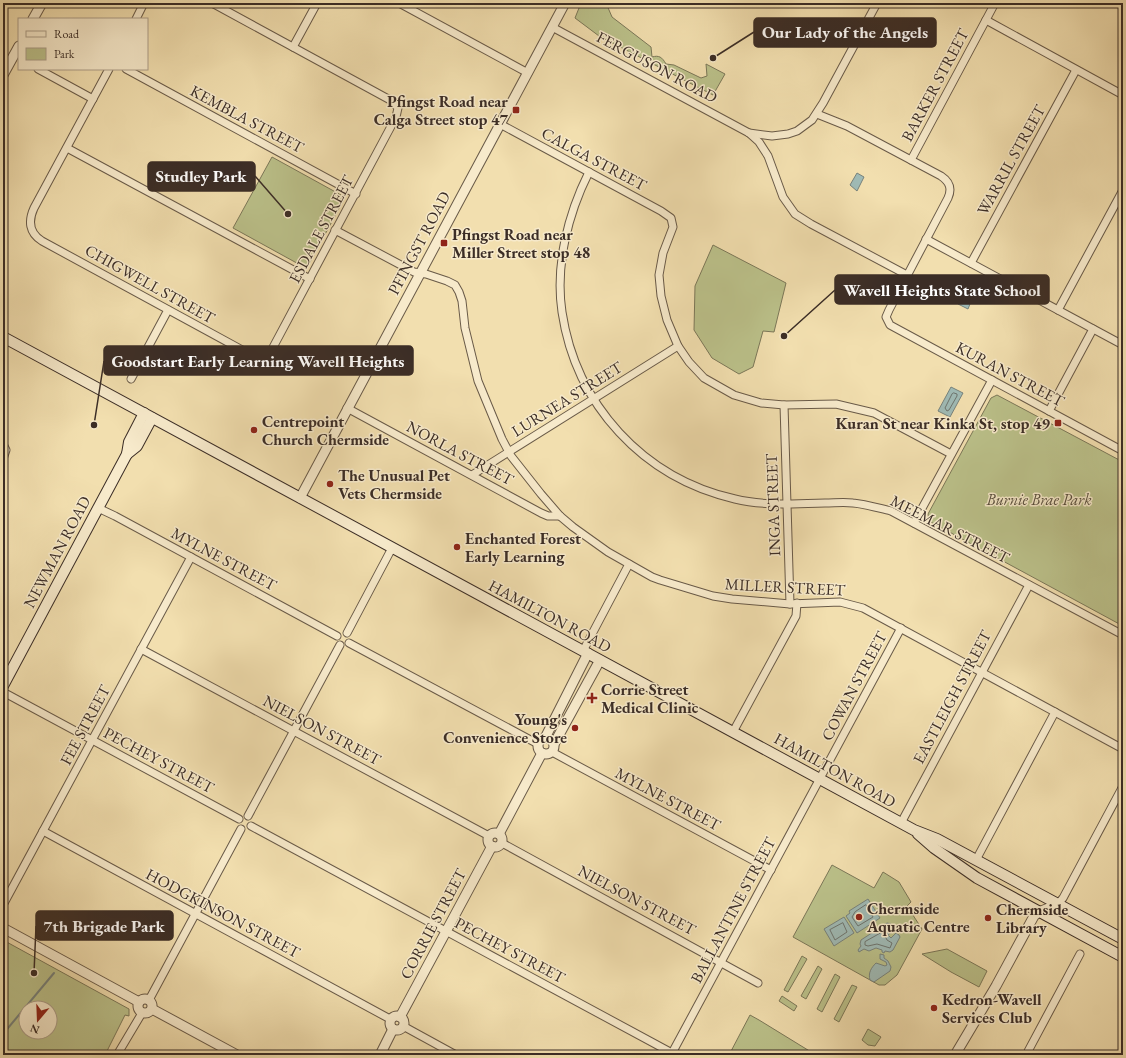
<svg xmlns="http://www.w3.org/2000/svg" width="1126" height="1058" font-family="'EB Garamond',serif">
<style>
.green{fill:#bbc18a;stroke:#7b7758;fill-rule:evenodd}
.water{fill:#9fbab5;stroke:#77827c}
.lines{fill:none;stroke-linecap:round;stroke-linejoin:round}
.shore{stroke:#6d746e;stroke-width:1}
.stream{stroke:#77827c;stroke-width:2}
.minor-casing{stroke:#695a48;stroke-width:9}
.tertiary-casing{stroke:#695a48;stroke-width:11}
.secondary-casing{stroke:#3b2d26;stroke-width:12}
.minor{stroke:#f7eacb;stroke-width:7}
.tertiary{stroke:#f7eacb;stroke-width:9}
.secondary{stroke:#f7eacb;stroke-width:10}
.poi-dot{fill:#8f2418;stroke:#f7eacb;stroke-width:1.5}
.labels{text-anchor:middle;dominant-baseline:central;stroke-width:3;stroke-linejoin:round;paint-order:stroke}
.street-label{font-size:16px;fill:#3b2d26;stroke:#f7eacb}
.poi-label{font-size:16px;font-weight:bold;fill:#3b2d26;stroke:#f7eacb;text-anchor:start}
.park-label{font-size:16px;font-style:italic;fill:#554b3a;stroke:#f7eacb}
.leader{fill:none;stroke:#3b2d26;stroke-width:1.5}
.callout-dot{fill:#3b2d26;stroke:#f7eacb;stroke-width:1.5}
.callout{fill:#3b2d26;stroke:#3b2d26;stroke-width:1.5}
.callout-label{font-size:17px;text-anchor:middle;font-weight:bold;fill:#fff}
</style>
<rect width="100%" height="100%" fill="#f2dfaf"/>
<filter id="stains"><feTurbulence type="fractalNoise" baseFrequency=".005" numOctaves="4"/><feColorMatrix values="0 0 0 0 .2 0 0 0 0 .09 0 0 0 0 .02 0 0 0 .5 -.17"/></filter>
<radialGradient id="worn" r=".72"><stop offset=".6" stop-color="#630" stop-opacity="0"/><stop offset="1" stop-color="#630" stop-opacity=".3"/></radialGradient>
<g class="green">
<path d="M581 3H606L612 17 651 47 652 57C659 55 662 57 666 64L674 65 701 78 707 76 706 64 725 74 713 95 599 36 575 18Z"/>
<path d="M272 157 341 195 343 201 308 266 304 267 233 228Z"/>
<path d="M713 245 786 283 774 332 763 331 753 367 739 374 712 358 694 330 695 286Z"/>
<path d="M997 395 1123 462V626L929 521 928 514 991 398Z"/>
<path d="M832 865 874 888 883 872 899 882 911 902 907 906 922 929 897 975 885 985H879L793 937Z"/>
<path d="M3 940 129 1009V1016L125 1015 105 1055H3ZM26 1008H50V1032H26Z"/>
<path d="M947 949 987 971 979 987 951 972 922 954Z"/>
<path d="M802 956 807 959 788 992 784 990Z"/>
<path d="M818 966 822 969 806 999 801 996Z"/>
<path d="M835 974 840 977 822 1012 817 1009Z"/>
<path d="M852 985 857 987 839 1022 834 1019Z"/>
<path d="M782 996 797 1006 794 1011 779 1001Z"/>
<path d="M750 1015 759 1020 816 1055H729Z"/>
<path d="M868 1029 881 1037 875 1046 868 1045 862 1040Z"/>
</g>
<g class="water">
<path d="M857 173 864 177 857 191 850 185Z"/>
<path d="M963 297 970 304 968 309 958 304Z"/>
<path d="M951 387 963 393 950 417 938 411Z"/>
<path d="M868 899 880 918 857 933 846 916 850 913 849 911Z"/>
<path d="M844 917 854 933 834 946 824 929Z"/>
<path d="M887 923 891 924 894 927 893 931 888 935 891 938 896 933 899 935 900 937 893 950 890 952 885 951 884 953 882 952V950L876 948 869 951 864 949 859 952 858 950 861 946 860 944 861 940Z"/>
<path d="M880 954 884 955V958L888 961 891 967 890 971 874 982 870 980C868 973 871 968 876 963L885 966 887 965 886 962 880 959Z"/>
</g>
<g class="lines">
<g class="shore">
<path d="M954 393 957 394V396L949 410 947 411 945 408 952 394Z"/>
<path d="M866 905 873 917 858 926 852 917 855 912Z"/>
<path d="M843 923 847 932 835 940 830 930Z"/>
<path d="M883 932 887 940 892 943 890 948 877 944 868 946 865 945V942Z"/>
</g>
<path class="stream" d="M3 1034 54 973"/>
<defs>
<g id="minor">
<path d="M399 3 528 73"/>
<path d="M136 19 144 3"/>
<path d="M986 20 1123 95"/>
<path d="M552 27 749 133 759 142 768 156 783 197 795 214 811 224 907 275"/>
<path d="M293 47 317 3"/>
<path d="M38 69 93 99"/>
<path d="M109 69 34 208C28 221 29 233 42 241L255 357C261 360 265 359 270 353L396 117 398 108 392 101 212 3"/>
<path d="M126 69 356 194"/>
<path d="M817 114 847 126 941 176C950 182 952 189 948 198L889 310 886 317 890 325 1123 451"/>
<path d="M500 124 661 211 671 218 673 227 663 253 659 275 661 296 667 320 678 346 689 362 704 378 734 395 761 403 784 405 836 404 874 413 951 454"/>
<path d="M749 133 772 136 788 134 797 131 812 120 823 103 877 3"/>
<path d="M67 148 310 279"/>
<path d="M911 160 995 3"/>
<path d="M589 172C568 214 555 265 562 312 576 405 643 478 735 499 764 506 796 504 825 503 834 503 844 502 853 503 865 504 878 508 891 511L1123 635"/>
<path d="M335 230 414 272 426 274 447 281 455 285 459 292 462 301 465 328 478 381 502 439 511 456 541 494 560 516 573 527 608 552 652 577 660 580 713 596 732 599 790 604 840 602 863 608 1123 749"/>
<path d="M926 239 1123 345"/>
<path d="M971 263 1076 70"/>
<path d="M1058 310 1123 190"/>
<path d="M131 379 168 310"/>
<path d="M784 405 790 604"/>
<path d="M347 408 541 513 548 516H560"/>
<path d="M1049 411 1093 329"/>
<path d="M3 444 6 450 3 459"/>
<path d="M472 475 678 346"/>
<path d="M98 508 115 516 337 636"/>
<path d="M914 523 992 380"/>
<path d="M347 633 392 548"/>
<path d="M349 643 538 744"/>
<path d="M141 649 489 836"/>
<path d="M583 651 629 564"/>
<path d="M3 692 239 819"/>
<path d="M733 732 796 616 797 603"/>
<path d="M552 752 771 870"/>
<path d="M248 816 340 645"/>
<path d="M901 823 1029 585"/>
<path d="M251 826 672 1053"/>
<path d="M43 831 390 1019"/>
<path d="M502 843 758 983"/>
<path d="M976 860 1055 712"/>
<path d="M1058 904 1063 898 1123 786"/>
<path d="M3 905 191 557"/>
<path d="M149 1000 241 829"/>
<path d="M403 1026 456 1055"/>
<path d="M117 1055 142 1013"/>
<path d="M671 1055 901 628"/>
<path d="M1026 1055 1080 954"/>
</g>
<g id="tertiary">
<path d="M33 19 42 3"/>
<path d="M3 75 19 46"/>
<path d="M300 498 565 3"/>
<circle cx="546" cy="746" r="8"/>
<path d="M545 738 588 653"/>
<path d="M554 744 600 660"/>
<circle cx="495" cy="840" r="7"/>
<path d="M499 834 542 753"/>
<path d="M3 928 139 1002"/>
<circle cx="145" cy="1006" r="7"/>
<path d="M152 1009 237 1055"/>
<circle cx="397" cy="1023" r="7"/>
<path d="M400 1017 492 846"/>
<path d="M380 1055 393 1029"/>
<path d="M955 1055 996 986 1034 916 1039 912 1058 904"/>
</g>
<g id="secondary">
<path d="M3 337 914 830 937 839 1123 939"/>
<path d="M127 454 137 446 152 418"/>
<path d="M3 686 127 454 129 442 144 413"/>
<path d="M918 834 934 848 977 878 1123 957"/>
</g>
</defs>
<use href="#minor" class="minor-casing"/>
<use href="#tertiary" class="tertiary-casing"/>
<use href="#secondary" class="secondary-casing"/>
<use href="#minor" class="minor"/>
<use href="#tertiary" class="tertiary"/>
<use href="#secondary" class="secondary"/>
</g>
<g class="poi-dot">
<rect x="512" y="106" width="8" height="8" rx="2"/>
<rect x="440" y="239" width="8" height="8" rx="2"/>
<rect x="1054" y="419" width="8" height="8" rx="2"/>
<circle cx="254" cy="430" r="4"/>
<circle cx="330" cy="484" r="4"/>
<circle cx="457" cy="547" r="4"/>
<path d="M590 692h4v4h4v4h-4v4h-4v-4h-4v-4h4z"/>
<circle cx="575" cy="728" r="4"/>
<circle cx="859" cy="917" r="4"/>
<circle cx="988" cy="918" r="4"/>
<circle cx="934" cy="1008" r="4"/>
</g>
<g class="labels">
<g class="street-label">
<text transform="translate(657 67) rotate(28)">FERGUSON ROAD</text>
<text transform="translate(935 85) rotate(-62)">BARKER STREET</text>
<text transform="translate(247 119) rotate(28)">KEMBLA STREET</text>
<text transform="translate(594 159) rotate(28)">CALGA STREET</text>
<text transform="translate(1011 160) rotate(-61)">WARRIL STREET</text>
<text transform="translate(321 229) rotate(-62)">ESDALE STREET</text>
<text transform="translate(419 243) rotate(-62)">PFINGST ROAD</text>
<text transform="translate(150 284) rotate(29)">CHIGWELL STREET</text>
<text transform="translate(1010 374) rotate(28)">KURAN STREET</text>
<text transform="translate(567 399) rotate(-32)">LURNEA STREET</text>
<text transform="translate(460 453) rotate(28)">NORLA STREET</text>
<text transform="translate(773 505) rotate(-92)">INGA STREET</text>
<text transform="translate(950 529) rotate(27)">MEEMAR STREET</text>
<text transform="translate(57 552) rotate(-62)">NEWMAN ROAD</text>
<text transform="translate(224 559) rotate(28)">MYLNE STREET</text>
<text transform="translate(785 587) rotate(3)">MILLER STREET</text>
<text transform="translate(550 616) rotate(28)">HAMILTON ROAD</text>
<text transform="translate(854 686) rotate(-62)">COWAN STREET</text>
<text transform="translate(952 697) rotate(-62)">EASTLEIGH STREET</text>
<text transform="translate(85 725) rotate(-62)">FEE STREET</text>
<text transform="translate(322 730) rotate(28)">NIELSON STREET</text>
<text transform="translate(159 760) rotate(28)">PECHEY STREET</text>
<text transform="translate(835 770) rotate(29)">HAMILTON ROAD</text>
<text transform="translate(668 799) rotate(28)">MYLNE STREET</text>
<text transform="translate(637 900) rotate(28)">NIELSON STREET</text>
<text transform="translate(733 910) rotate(-62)">BALLANTINE STREET</text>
<text transform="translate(223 913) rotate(28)">HODGKINSON STREET</text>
<text transform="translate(433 924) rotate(-62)">CORRIE STREET</text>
<text transform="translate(510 950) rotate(28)">PECHEY STREET</text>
</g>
<g class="poi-label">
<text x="508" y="101" text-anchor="end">Pfingst Road near<tspan x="508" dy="18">Calga Street stop 47</tspan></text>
<text x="452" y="234">Pfingst Road near<tspan x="452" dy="18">Miller Street stop 48</tspan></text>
<text x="262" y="421">Centrepoint<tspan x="262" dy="18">Church Chermside</tspan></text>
<text x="1050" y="423" text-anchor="end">Kuran St near Kinka St, stop 49</text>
<text x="338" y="475">The Unusual Pet<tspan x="338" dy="18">Vets Chermside</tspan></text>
<text x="465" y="538">Enchanted Forest<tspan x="465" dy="18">Early Learning</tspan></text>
<text x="601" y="689">Corrie Street<tspan x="601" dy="18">Medical Clinic</tspan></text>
<text x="567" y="719" text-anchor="end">Young's<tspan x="567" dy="18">Convenience Store</tspan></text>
<text x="867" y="908">Chermside<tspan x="867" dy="18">Aquatic Centre</tspan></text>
<text x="996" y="909">Chermside<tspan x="996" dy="18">Library</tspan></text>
<text x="942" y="999">Kedron-Wavell<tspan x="942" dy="18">Services Club</tspan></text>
</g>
<g class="park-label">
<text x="1039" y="499">Burnie Brae Park</text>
</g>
</g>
<path class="leader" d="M713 58L754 32M288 214L255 176M784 336L835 290M94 425L104 361M34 973L36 926"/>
<g class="callout-dot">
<circle cx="713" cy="58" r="4"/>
<circle cx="288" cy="214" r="4"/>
<circle cx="784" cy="336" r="4"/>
<circle cx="94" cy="425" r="4"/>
<circle cx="34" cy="973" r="4"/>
</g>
<g class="callout">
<rect x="754" y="18" width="182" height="29" rx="4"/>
<rect x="148" y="162" width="107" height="29" rx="4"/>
<rect x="835" y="275" width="214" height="29" rx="4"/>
<rect x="104" y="346" width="309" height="29" rx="4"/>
<rect x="36" y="911" width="137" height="29" rx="4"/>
</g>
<g class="callout-label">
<text x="845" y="38">Our Lady of the Angels</text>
<text x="201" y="182">Studley Park</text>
<text x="942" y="296">Wavell Heights State School</text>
<text x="258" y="367">Goodstart Early Learning Wavell Heights</text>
<text x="104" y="932">7th Brigade Park</text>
</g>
<rect width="1126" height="1058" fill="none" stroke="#f2dfaf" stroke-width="16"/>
<rect x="4" y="4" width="1118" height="1050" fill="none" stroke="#3b2d26" stroke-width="2"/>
<rect x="8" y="8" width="1110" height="1042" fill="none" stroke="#3b2d26"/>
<rect x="18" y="18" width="130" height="52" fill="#f7eacb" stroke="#ac9e89"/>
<rect x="26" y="31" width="20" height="6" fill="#f7eacb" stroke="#ac9e89"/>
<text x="54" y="38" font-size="12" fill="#3b2d26">Road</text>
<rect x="26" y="48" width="20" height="12" fill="#bbc18a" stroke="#ac9e89"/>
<text x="54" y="58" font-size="12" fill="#3b2d26">Park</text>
<g transform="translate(38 1020) rotate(199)"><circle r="19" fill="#f7eacb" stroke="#ac9e89"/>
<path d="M0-3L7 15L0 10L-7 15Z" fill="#8f2418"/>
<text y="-6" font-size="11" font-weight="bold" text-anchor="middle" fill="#3b2d26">N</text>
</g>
<rect width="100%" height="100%" filter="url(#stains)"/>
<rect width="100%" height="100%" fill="url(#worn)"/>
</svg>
